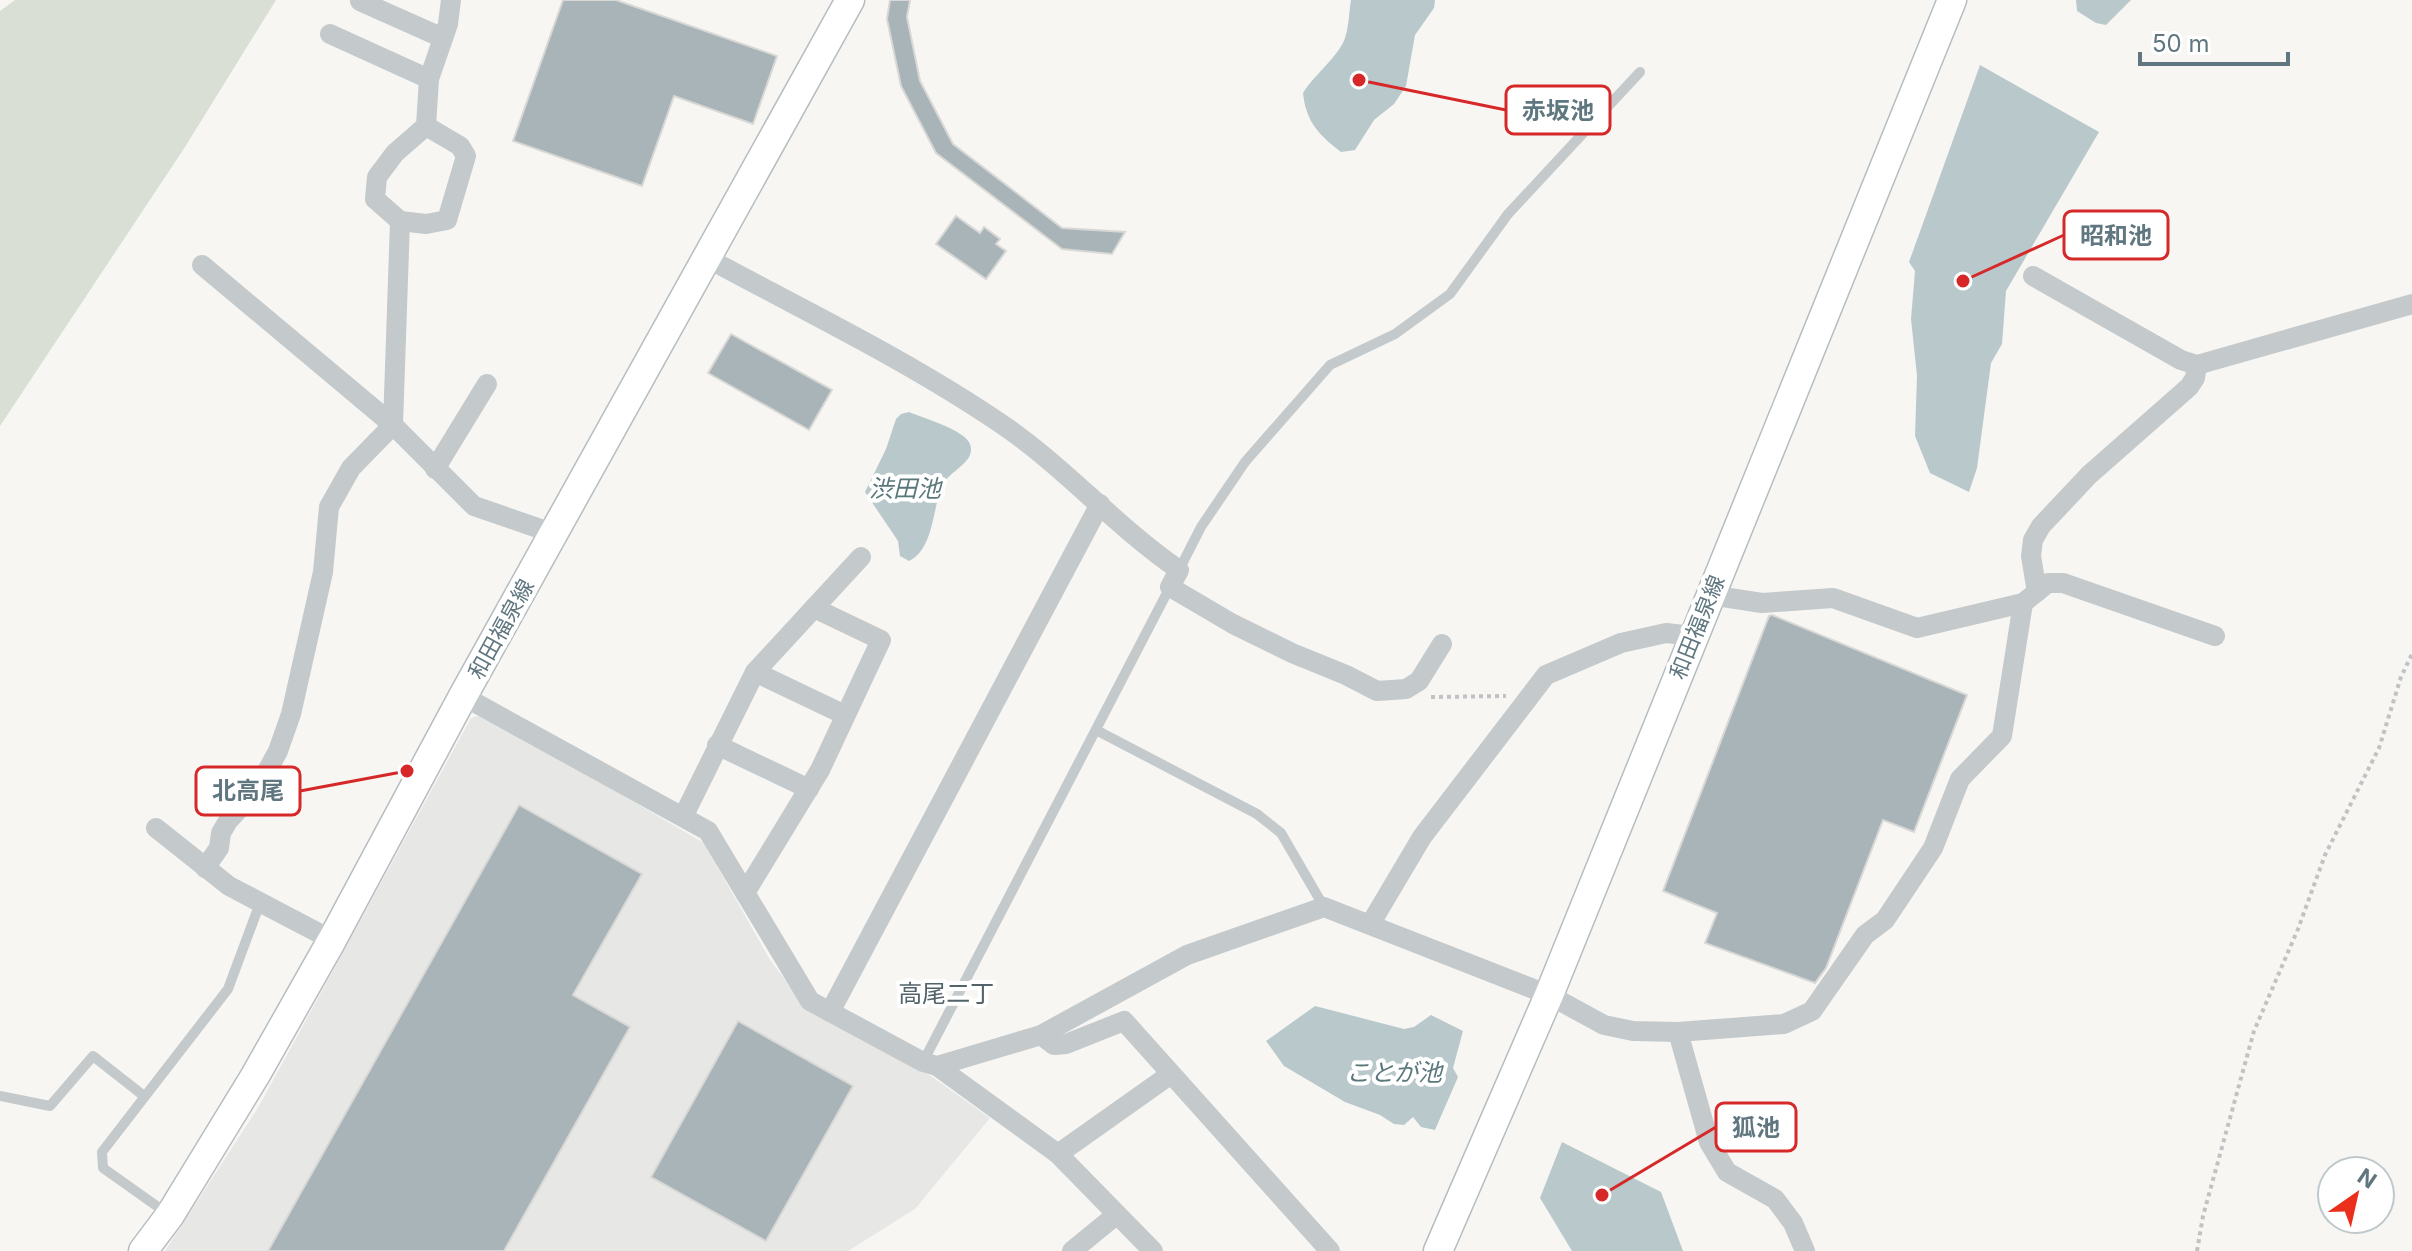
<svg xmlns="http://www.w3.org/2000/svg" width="2412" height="1251" font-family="Inter,'Noto Sans JP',sans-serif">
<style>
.built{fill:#e7e8e6}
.green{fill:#d9dfd4}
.water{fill:#b9c9cb}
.building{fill:#a8b4b7;stroke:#d8d8d6;stroke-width:2}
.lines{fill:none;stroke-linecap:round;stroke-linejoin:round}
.secondary-casing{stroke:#b6bdc0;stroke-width:31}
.path{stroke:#c0c2c4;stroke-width:4;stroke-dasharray:4 4;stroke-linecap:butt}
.service{stroke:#c4c9cb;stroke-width:10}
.minor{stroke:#c4c9cb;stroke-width:20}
.secondary{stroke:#fff;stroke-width:28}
.labels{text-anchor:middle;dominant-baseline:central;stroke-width:8;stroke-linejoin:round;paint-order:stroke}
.street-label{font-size:22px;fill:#607780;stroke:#fff}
.water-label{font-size:24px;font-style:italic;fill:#5a777b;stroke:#fff}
.neighbourhood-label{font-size:24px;fill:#52636a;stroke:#fff}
.leader{fill:none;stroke:#d62828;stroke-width:3}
.callout-dot{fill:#d62828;stroke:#fff;stroke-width:3}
.callout{fill:#fff;stroke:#d62828;stroke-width:3}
.callout-label{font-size:24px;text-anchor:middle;font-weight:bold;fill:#607780}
</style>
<rect width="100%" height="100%" fill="#f7f6f3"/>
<path class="built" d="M484 714 704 843 770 960 808 1010 921 1069 990 1118 915 1209 848 1251H165L259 1106 471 718Z"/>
<path class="green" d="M15 0H276L185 147 0 426V11Z"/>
<g class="water">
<path d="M1351 0H1435L1434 8 1415 35 1406 86 1394 104 1374 120 1355 150 1341 152C1319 135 1306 122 1303 93 1314 75 1339 56 1345 38 1349 26 1349 12 1351 0Z"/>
<path d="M2076 0H2131L2106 25 2096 23 2077 11Z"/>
<path d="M1980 65 2099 132 2006 291 2002 344 1991 363 1977 468 1969 492 1930 473 1915 436 1917 376 1911 319 1915 271 1909 262Z"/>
<path d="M909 412C923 418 965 430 970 444 977 463 947 471 941 488 933 509 933 550 909 561L900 556 898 541 865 492 886 449 896 419 901 414Z"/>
<path d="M1315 1006 1404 1029 1414 1027 1431 1015 1463 1031 1453 1068 1458 1077 1435 1130 1421 1127 1413 1117 1404 1125 1394 1124 1380 1115 1345 1102 1284 1066 1266 1041Z"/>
<path d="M1562 1142 1661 1192 1683 1251H1572L1540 1198Z"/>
</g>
<g class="building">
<path d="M563 0H616L777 56 753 124 674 96 642 186 513 141Z"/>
<path d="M890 0H910L907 17 920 81 953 144 1062 228 1125 232 1112 254 1062 249 936 153 901 86 887 19Z"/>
<path d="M956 216 980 233 984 227 1000 239 996 244 1006 251 986 279 936 244Z"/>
<path d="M731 334 832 390 809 430 708 373Z"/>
<path d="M1772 615 1967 695 1914 832 1883 820 1826 968 1815 983 1705 943 1717 913 1663 891 1769 616Z"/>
<path d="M519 805 642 874 573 995 630 1027 504 1251H268Z"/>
<path d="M738 1021 853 1086 766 1241 651 1177Z"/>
</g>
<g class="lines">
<defs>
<g id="secondary">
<path d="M143 1251 170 1215 255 1076 332 940 463 696 850 0"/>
<path d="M1438 1251 1549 995 1952 0"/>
</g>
</defs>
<use href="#secondary" class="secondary-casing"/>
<g class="path">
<path d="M1431 697 1506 696"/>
<path d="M2197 1251 2203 1216 2254 1031 2298 929 2325 855 2379 748 2401 677 2412 654"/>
</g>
<g class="service">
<path d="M1179 570 1201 527 1245 462 1330 365 1395 334 1450 294 1508 214 1640 72"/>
<path d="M1096 730 1257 814 1281 833 1324 907"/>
<path d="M923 1062 1170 587"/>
<path d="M0 1096 50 1106 93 1056 144 1096"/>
<path d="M168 1214 103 1168 102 1152 228 989 260 903"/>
</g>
<g class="minor">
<path d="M360 1 443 38"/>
<path d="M330 34 429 79"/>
<path d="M400 221 426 224 447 220 466 156 460 146 426 126"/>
<path d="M707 258C805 311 907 360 1000 423 1064 466 1115 526 1179 570L1170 587 1233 624 1292 653 1346 675 1377 691 1406 689 1419 681 1442 644"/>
<path d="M202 265 393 425 474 506 555 534"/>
<path d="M2033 276 2181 360 2197 365 2412 304"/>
<path d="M435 469 487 384"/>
<path d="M2037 592 2031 556 2033 540 2041 526 2089 475 2189 387 2195 378 2197 365"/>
<path d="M1710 595 1762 603 1833 598 1917 628 2023 603 2048 583H2063L2215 636"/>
<path d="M755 672 845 715"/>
<path d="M463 696 708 831 810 1001 923 1062 937 1066 1058 1154 1153 1251"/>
<path d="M717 745 809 789"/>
<path d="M683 817 755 672 861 557"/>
<path d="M156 828 229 886 332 940"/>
<path d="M205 868 219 848 221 833 228 821 258 788 278 751 291 714 323 572 329 507 351 468 393 425 400 221 375 199 377 177 395 153 426 126 429 79 448 24 451 0"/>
<path d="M745 893 820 770 881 640 814 608"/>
<path d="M1371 923 1422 837 1546 675 1621 643 1666 633 1693 636"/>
<path d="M830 1012 1100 504"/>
<path d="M1678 1032 1709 1142 1727 1172 1775 1199 1793 1223 1805 1251"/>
<path d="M1041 1035 1054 1045 1066 1044 1124 1021 1330 1251"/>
<path d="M937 1066 1041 1035 1187 955 1324 907 1549 995 1604 1025 1633 1031 1678 1032 1784 1024 1812 1011 1865 935 1885 920 1933 848 1960 779 2002 736 2023 603"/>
<path d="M1058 1154 1171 1074"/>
<path d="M1072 1251 1116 1215"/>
</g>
<use href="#secondary" class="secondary"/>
</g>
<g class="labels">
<g class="street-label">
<text transform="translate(1697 627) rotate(-68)">和田福泉線</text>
<text transform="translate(501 629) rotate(-61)">和田福泉線</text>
</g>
<g class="water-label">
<text x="905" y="488">渋田池</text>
<text x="1394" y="1072">ことが池</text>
</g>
<g class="neighbourhood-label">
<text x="946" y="993">高尾二丁</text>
</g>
</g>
<path class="leader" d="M1359 80L1506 110M1963 281L2064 235M407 771L300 791M1602 1195L1716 1127"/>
<g class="callout-dot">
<circle cx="1359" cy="80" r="8"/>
<circle cx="1963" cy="281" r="8"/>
<circle cx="407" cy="771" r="8"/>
<circle cx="1602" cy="1195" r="8"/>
</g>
<g class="callout">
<rect x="1506" y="86" width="104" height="48" rx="8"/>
<rect x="2064" y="211" width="104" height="48" rx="8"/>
<rect x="196" y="767" width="104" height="48" rx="8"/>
<rect x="1716" y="1103" width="80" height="48" rx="8"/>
</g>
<g class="callout-label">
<text x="1558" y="119">赤坂池</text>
<text x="2116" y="244">昭和池</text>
<text x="248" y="799">北高尾</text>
<text x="1756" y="1136">狐池</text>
</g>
<g transform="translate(2356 1195) rotate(34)"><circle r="38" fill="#ffffff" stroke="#bfc9cc" stroke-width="2"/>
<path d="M0-6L14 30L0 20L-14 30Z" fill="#ec2e1d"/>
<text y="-12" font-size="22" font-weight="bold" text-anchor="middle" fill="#607780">N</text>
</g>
<path d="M2140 52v12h148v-12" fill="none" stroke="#607780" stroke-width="4"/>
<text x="2152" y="52" font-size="24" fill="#607780" stroke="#ffffff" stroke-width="6" paint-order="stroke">50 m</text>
</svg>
